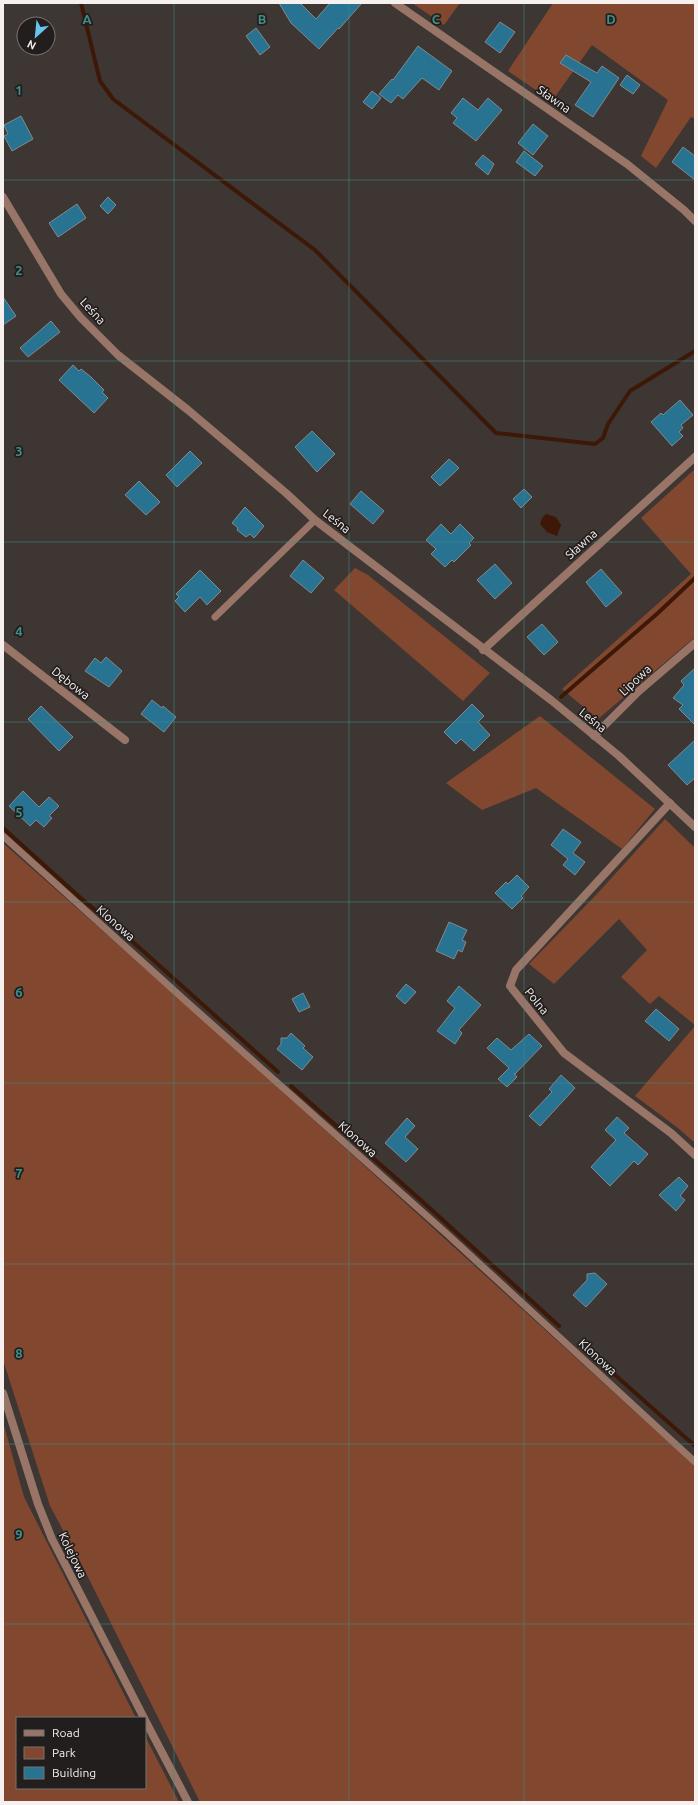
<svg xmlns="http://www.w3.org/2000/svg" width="698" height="1805" font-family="Ubuntu,sans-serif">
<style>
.green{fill:#82472f}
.water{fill:#3e1807}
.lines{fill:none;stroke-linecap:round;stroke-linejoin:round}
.stream{stroke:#3e1807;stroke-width:4}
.building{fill:#287292;stroke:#818a8e}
.service{stroke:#987567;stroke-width:7}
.minor{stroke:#987567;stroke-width:8}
.grid{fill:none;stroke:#3d8f88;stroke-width:1;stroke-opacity:0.55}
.labels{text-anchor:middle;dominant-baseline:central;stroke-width:3.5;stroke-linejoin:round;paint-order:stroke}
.street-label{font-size:12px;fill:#f6f1ef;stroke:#221e1d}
.grid-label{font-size:13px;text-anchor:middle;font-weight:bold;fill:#3d8f88;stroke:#221e1d;stroke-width:3.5;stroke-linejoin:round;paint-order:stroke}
</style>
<rect width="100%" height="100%" fill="#3e3633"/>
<g class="green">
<path d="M412 3H460L444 25Z"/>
<path d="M553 3H695V119L691 117 656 168 641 156 668 100 592 45 552 101 508 71Z"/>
<path d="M695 469V637L598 719 562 689 691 574 641 518Z"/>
<path d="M355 568 368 575 490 673 463 701 334 590Z"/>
<path d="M540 716 655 809 622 849 536 788 482 810 446 783Z"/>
<path d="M665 819 695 848V1025L659 996 650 1004 621 977 647 950 619 919 554 984 529 964 596 895Z"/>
<path d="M3 843 205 1021 695 1466V1802H200L86 1573 50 1506 3 1360Z"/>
<path d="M695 1026V1143L678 1128 635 1096Z"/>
<path d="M3 1422 24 1497 136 1718H17V1788H145V1736L179 1802H3Z"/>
</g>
<path class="water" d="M546 514 556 517 561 525 557 536 547 532 540 524 542 518Z"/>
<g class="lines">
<g class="stream">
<path d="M81 3 100 81 113 99 315 250 496 433 595 444 603 438 608 424 630 391 695 351"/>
<path d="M561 697 658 613 695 578"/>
<path d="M3 828 84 901 114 925 278 1072"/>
<path d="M291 1086 423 1202 559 1326"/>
<path d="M587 1350 695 1446"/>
</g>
</g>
<g class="building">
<path d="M279 3H300L316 19 330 3H362L339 29 338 28 319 49 291 23Z"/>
<path d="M500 22 515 32 500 53 485 42Z"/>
<path d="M256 28 270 47 260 55 246 36Z"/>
<path d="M418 46 452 71 439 90 422 78 403 99 398 95 391 103 379 94 392 79 393 80Z"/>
<path d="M566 55 597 73 602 66 619 78 593 117 575 105 591 82 560 63Z"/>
<path d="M627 75 640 85 633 94 620 85Z"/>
<path d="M372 91 381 98 372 109 363 102Z"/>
<path d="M463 98 478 110 488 98 502 110 476 141 453 123 457 118 451 113Z"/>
<path d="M21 116 33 139 12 151 4 136 8 134 4 125Z"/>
<path d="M533 124 548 136 533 155 518 143Z"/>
<path d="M683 147 695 156V180L672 162Z"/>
<path d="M524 151 543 166 535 176 516 162Z"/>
<path d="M483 155 494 164 488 175 475 164Z"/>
<path d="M108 197 116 205 108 214 100 206Z"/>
<path d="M77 204 86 218 58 237 49 223Z"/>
<path d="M3 297 16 316 3 325Z"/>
<path d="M51 321 60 332 28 357 20 348Z"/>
<path d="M73 365 79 371 81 369 91 377 104 390 102 392 108 398 94 413 59 380Z"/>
<path d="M680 400 693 415 681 425 683 428 679 432 683 436 672 446 651 422 661 413 663 415Z"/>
<path d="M312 431 335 454 317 472 295 447Z"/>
<path d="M190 451 202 463 177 487 166 475Z"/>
<path d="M449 459 459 468 440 486 431 477Z"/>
<path d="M139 481 160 502 146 515 125 495Z"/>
<path d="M524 489 532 497 521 508 513 499Z"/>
<path d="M361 491 384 511 373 524 350 504Z"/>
<path d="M245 507 264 526 254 538 250 534 246 537 237 530 238 528 232 523Z"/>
<path d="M441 524 451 534 460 524 474 538 469 543 471 545 454 562 452 560 445 567 431 554 436 549 426 540Z"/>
<path d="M303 560 324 578 311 593 290 576Z"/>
<path d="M495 564 512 583 495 599 477 580Z"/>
<path d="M601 569 622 593 606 607 586 582Z"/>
<path d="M200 570 221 591 207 605 200 597 185 612 175 601 179 597 176 594Z"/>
<path d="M542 624 558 642 544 655 527 637Z"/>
<path d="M106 657 122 671 109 687 85 671 95 658 101 663Z"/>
<path d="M695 668V725L679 709 683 705 673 698 684 685 681 681Z"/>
<path d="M152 700 162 708 163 706 176 717 164 732 141 714Z"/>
<path d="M472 704 484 716 478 722 490 735 474 751 461 739 456 744 444 732Z"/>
<path d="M41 706 73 737 59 751 28 719Z"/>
<path d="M695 740V778L687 785 668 765Z"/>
<path d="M23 791 39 807 49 797 59 806 49 816 52 818 44 827 36 820 30 826 9 806Z"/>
<path d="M563 829 581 842 573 853 585 862 575 875 563 865 568 859 551 845Z"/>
<path d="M517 875 529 887 521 896 523 898 512 909 495 893 506 882 508 884Z"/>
<path d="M449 922 467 930 462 940 466 942 462 952 458 950 454 959 436 951Z"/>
<path d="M406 984 416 992 405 1004 396 996Z"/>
<path d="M459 986 481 1005 459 1030 462 1033 455 1044 437 1031 455 1008 447 1001Z"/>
<path d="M303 993 310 1007 299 1012 292 999Z"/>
<path d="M656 1009 679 1029 669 1041 645 1021Z"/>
<path d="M291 1033 305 1046 303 1048 313 1057 302 1070 277 1049 281 1044V1038H287Z"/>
<path d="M529 1034 542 1046 515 1074 514 1073 517 1077 507 1087 498 1079 509 1068 487 1048 497 1038 511 1050Z"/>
<path d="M561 1075 575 1088 540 1126 529 1116 552 1092 549 1089Z"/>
<path d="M617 1117 629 1128 624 1133 648 1154 638 1165 634 1161 610 1186 591 1167 616 1140 605 1130Z"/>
<path d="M407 1118 415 1126 405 1137 418 1149 406 1162 385 1143Z"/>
<path d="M679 1177 688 1186 680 1196 685 1200 676 1211 659 1195Z"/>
<path d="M595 1273 607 1284 586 1307 573 1295 587 1280V1274Z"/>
</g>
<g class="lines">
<g class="service">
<path d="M215 617 315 520"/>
<path d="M3 836 188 1003 446 1233 695 1462"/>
</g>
<g class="minor">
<path d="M395 3 627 164 684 210 695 221"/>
<path d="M3 197 61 294 81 318 118 355 188 410 286 493 315 520 551 700 619 756 695 827"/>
<path d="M3 645 125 740"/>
<path d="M483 650 695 457"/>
<path d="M594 736 639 691 695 643"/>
<path d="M670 803 516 970 510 986 564 1053 671 1133 695 1155"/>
<path d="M3 1393 38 1504 52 1539 144 1718"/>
<path d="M145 1720 188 1802"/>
</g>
</g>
<path class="grid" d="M174 3V1802M349 3V1802M524 3V1802M3 180H695M3 361H695M3 542H695M3 722H695M3 902H695M3 1083H695M3 1264H695M3 1444H695M3 1624H695"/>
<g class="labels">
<g class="street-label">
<text transform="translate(554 99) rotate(35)">Sławna</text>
<text transform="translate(93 311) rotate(47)">Leśna</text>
<text transform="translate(337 521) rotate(38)">Leśna</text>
<text transform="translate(581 544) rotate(-42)">Sławna</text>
<text transform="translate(635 680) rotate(-43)">Lipowa</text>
<text transform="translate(71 683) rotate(38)">Dębowa</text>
<text transform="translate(593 720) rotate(39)">Leśna</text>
<text transform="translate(116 923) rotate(42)">Klonowa</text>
<text transform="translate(537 1001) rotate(51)">Polna</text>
<text transform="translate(358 1139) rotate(42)">Klonowa</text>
<text transform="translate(598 1357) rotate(43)">Klonowa</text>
<text transform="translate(73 1555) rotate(64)">Kolejowa</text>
</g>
</g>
<g class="grid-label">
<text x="87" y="24">A</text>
<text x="262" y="24">B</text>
<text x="436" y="24">C</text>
<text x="611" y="24">D</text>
<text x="19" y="95">1</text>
<text x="19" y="275">2</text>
<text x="19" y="456">3</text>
<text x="19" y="636">4</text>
<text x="19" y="817">5</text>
<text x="19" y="997">6</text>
<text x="19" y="1178">7</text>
<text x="19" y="1358">8</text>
<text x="19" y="1539">9</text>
</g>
<rect width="698" height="1805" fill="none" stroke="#f6f1ef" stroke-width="8"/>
<rect x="16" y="1717" width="130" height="72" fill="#221e1d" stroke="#777271"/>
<rect x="24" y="1730" width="20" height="6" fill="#987567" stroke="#777271"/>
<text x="52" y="1737" font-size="12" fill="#f6f1ef">Road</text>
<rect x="24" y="1747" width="20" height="12" fill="#82472f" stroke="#777271"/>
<text x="52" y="1757" font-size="12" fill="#f6f1ef">Park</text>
<rect x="24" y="1767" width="20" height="12" fill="#287292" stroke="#777271"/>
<text x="52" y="1777" font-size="12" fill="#f6f1ef">Building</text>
<g transform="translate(36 36) rotate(207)"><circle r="19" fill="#221e1d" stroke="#777271"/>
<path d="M0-3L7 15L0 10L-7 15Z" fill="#67c4ef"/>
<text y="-6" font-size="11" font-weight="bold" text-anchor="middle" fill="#f6f1ef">N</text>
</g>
</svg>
